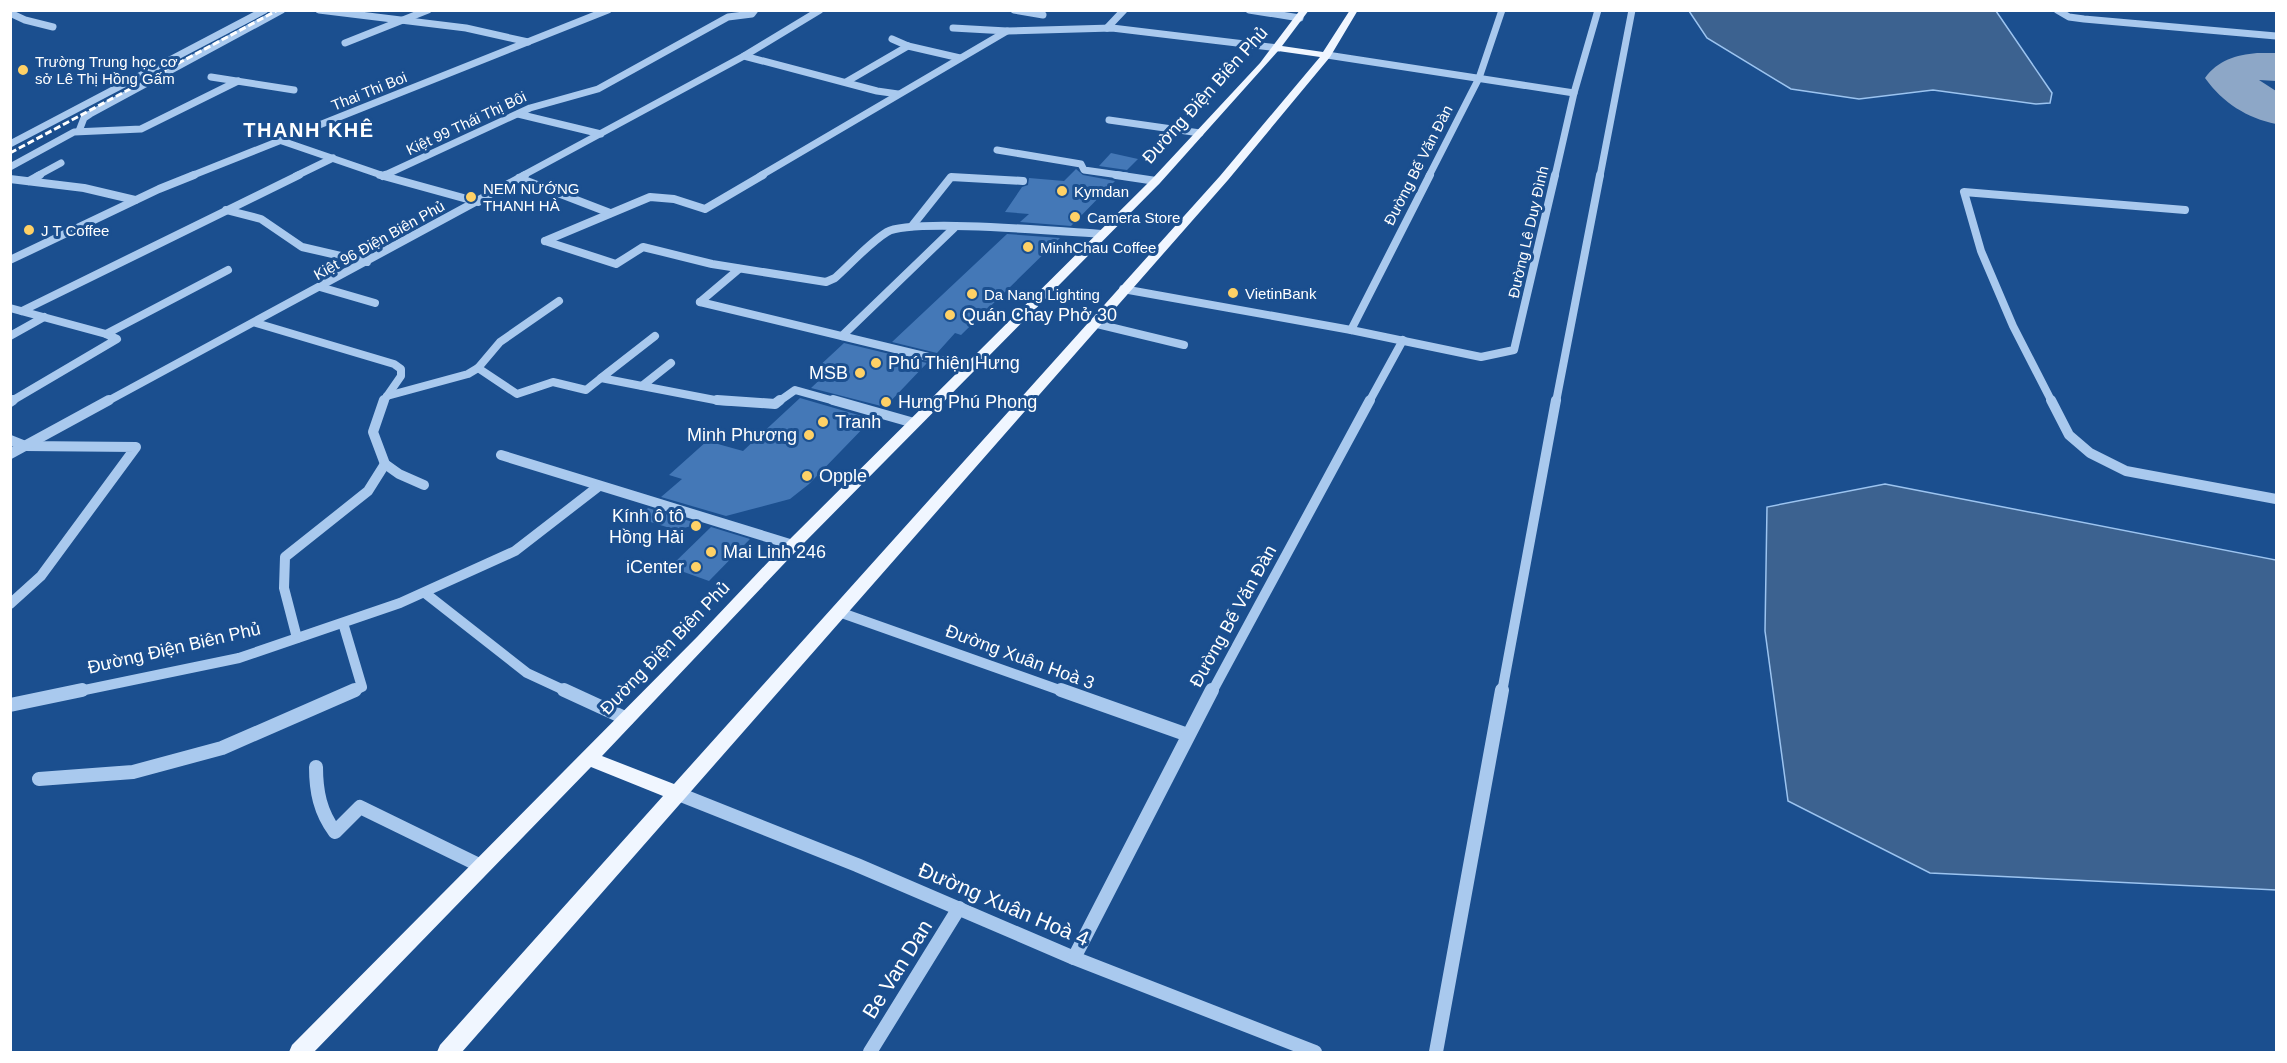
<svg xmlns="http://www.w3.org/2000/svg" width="2287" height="1063" font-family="Helvetica,sans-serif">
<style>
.water{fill:#3c6290;stroke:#9cc4f0;stroke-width:1.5}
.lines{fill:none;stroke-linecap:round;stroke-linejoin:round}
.taxiway{fill:#8da7c7;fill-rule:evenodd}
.building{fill:#4478b7}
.minor-far3{stroke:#a9c9ee;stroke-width:7}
.minor-far2{stroke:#a9c9ee;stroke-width:8}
.minor-far1{stroke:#a9c9ee;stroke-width:10}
.minor{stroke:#a9c9ee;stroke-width:14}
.major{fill:#f0f6ff;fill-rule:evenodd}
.rail{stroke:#fff;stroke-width:3;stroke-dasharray:7 3;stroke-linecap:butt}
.poi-dot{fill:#ffd166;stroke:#1b4f8f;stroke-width:2}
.labels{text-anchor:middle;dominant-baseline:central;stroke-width:6;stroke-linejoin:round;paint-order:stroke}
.far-poi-label{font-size:15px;fill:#fff;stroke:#1b4f8f;text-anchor:start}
.far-street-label{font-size:15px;fill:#fff;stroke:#1b4f8f}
.street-label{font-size:18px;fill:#fff;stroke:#1b4f8f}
.poi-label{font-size:18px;fill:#fff;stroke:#1b4f8f;text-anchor:start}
.far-district-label{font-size:20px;font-weight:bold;letter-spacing:1.5px;fill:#fff;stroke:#1b4f8f}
.near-street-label{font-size:21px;fill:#fff;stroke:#1b4f8f}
</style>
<rect width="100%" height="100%" fill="#1b4f8f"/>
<g class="water">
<path d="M1689 11H1996L2052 93 2050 103 2036 104 1933 90 1859 99 1791 89 1707 38Z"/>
<path d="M1885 484 2276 560V890L1930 873 1788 801 1765 631 1767 507Z"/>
</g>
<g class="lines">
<path class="taxiway" d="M2257 53H2276V81L2259 80 2276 91V124C2247 118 2223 103 2205 78 2218 60 2236 55 2257 53Z"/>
</g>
<g class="building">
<path d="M1111 153 1138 159 1127 170 1099 166Z"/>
<path d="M1076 169 1083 175 1115 181 1071 226 1020 222 1029 214 1005 212 1022 187 1028 185 1029 178 1064 181Z"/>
<path d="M1007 234 1060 238 961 335 955 333 937 353 892 342Z"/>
<path d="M844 343 927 363 885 407 811 388 827 373 815 370Z"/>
<path d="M800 398 872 419 809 484 790 499 726 516 661 497 682 479 669 475 707 441 743 451Z"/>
<path d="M648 508 699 524 676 530 638 518Z"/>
<path d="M711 527 750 539 709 581 670 567Z"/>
</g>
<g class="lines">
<g class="minor-far3">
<path d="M319 10 466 28 528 42"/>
<path d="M1014 10 1043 15"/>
<path d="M1249 10 1300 18"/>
<path d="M2057 10 2069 17 2084 19 2276 36"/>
<path d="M10 13 25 20 53 27"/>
<path d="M953 28 1007 31"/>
<path d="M1107 28 1124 10"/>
<path d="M892 39 908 46 960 58"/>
<path d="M345 43 428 10"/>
<path d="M1327 55 1574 93"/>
<path d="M744 56 877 91 898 94"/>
<path d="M211 77 294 90"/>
<path d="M846 82 908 46"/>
<path d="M518 114 601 134"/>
<path d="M1109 120 1200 133"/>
<path d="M79 131 84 118 90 114 282 10"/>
<path d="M282 141 384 176"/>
<path d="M10 144 265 10"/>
<path d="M997 150 1081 164 1084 170 1126 176"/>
<path d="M10 167 74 132 141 129 238 81"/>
<path d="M37 176 61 163"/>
<path d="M191 176 608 10"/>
<path d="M296 176 333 158"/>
<path d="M383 176 530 108 598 89 728 17 752 14 755 10"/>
<path d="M522 176 744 56 820 10"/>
<path d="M760 176 1007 31 1112 28 1278 48"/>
<path d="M1429 176 1479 78 1502 10"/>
<path d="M1555 176 1574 93 1598 10"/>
<path d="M1600 176 1632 10"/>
</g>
<g class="minor-far2">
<path d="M380 175 478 202"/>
<path d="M1116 175 1156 181"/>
<path d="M383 176 385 175"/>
<path d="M519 178 610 213"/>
<path d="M10 179 84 188 135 200"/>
<path d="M29 181 40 175"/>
<path d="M226 210 261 219 302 247 367 262"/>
<path d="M912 226 951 177 1023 181"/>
<path d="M545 241 650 197 674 199 705 209 763 175"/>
<path d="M545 241 616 264 643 247 712 264 826 282 835 278C851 264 869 243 887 232 910 218 1066 232 1102 234"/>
<path d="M10 260 159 189 194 175"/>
<path d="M320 287 375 303"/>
<path d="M1123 289 1351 330 1481 357 1514 350 1555 175"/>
<path d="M700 302 970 367"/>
<path d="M700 302 739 269"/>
<path d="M10 308 106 334"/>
<path d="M22 311 299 175"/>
<path d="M256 323 394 364 401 369V376L383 402"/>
<path d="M1093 323 1184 345"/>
<path d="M1351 330 1430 175"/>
<path d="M10 336 44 317"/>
<path d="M842 336 954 228"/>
<path d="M671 363 642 386 720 401 737 402"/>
<path d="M478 368 517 394 553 382 586 390 601 378"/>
<path d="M642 386 601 378 655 336"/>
<path d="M387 396 468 374 478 368 500 342 559 301"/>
<path d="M10 402 117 339 106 334 228 270"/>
<path d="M106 402 525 175"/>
<path d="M778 402 795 390 838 402"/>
<path d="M1369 402 1403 340"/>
<path d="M1556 402 1600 175"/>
<path d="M2052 402 2013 326 1981 251 1964 192 2185 210"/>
</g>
<g class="minor-far1">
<path d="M384 400 373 432 385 464 399 474 424 485"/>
<path d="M717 400 775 404 780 400"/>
<path d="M833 400 914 423"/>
<path d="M2051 400 2069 435 2090 453 2126 471 2276 499"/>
<path d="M10 402 13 400"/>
<path d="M10 440 25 446 136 447 41 576 10 604"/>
<path d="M10 454 109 400"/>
<path d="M501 455 793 545"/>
<path d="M425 593 527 673 568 692"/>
<path d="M839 612 1065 692"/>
<path d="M343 623 362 687 351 692"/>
<path d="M297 638 284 588 285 557 368 491 385 464"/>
<path d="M75 692 239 658 400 603 515 551 599 486"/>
<path d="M1212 692 1370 400"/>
<path d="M1502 692 1556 400"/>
</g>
<g class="minor">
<path d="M564 690 627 719"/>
<path d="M1061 690 1188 735"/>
<path d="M10 705 82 690"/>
<path d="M316 767C316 791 320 812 335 832L360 807 483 867"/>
<path d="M39 779 133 772 222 748 355 690"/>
<path d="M676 793 857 865 1074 958 1315 1052"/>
<path d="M1074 958 1212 690"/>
<path d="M870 1052 959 908"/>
<path d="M1436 1052 1502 690"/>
</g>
<path class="major" d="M1300 10H1309L1282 46 1323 52 1350 10H1358L1330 57 1228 180 462 1052H437L440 1045 663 796 591 767 314 1052H289L292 1045 697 637 788 541 1152 179 1260 63ZM1278 51 1320 57 1220 176 674 784 602 756 798 549 1160 183Z"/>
<path class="rail" d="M10 153 278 10"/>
</g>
<g class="poi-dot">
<circle cx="23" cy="70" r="6"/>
<circle cx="1062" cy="191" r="6"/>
<circle cx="471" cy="197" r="6"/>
<circle cx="1075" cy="217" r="6"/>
<circle cx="29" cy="230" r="6"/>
<circle cx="1028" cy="247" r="6"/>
<circle cx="1233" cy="293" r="6"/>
<circle cx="972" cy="294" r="6"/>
<circle cx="950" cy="315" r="6"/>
<circle cx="876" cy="363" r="6"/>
<circle cx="860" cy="373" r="6"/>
<circle cx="886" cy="402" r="6"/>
<circle cx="823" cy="422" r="6"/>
<circle cx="809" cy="435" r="6"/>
<circle cx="807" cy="476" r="6"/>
<circle cx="696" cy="526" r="6"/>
<circle cx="711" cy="552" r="6"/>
<circle cx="696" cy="567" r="6"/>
</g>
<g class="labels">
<g class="far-poi-label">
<text x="35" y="61">Trường Trung học cơ<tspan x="35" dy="17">sở Lê Thị Hồng Gấm</tspan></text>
<text x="483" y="188">NEM NƯỚNG<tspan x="483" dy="17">THANH HÀ</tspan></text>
<text x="1074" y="191">Kymdan</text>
<text x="1087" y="217">Camera Store</text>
<text x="41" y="230">J T Coffee</text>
<text x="1040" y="247">MinhChau Coffee</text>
<text x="1245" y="293">VietinBank</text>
<text x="984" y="294">Da Nang Lighting</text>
</g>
<g class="far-street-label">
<text transform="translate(369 91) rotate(-22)">Thai Thi Boi</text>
<text transform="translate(466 123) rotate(-25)">Kiệt 99 Thái Thị Bôi</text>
<text transform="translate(1418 165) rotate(-63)">Đường Bế Văn Đàn</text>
<text transform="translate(1528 232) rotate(-77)">Đường Lê Duy Đình</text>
<text transform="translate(379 240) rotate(-29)">Kiệt 96 Điện Biên Phủ</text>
</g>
<g class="street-label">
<text transform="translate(1205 95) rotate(-48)">Đường Điện Biên Phủ</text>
<text transform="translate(1233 616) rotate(-61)">Đường Bế Văn Đàn</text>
<text transform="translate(174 648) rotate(-13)">Đường Điện Biên Phủ</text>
<text transform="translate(665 648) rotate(-46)">Đường Điện Biên Phủ</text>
<text transform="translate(1020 657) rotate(20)">Đường Xuân Hoà 3</text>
</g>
<g class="poi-label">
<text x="962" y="315">Quán Chay Phở 30</text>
<text x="888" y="363">Phú Thiện Hưng</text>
<text x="848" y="373" text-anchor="end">MSB</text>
<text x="898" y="402">Hưng Phú Phong</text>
<text x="835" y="422">Tranh</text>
<text x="797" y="435" text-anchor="end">Minh Phương</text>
<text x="819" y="476">Opple</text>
<text x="684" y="516" text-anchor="end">Kính ô tô<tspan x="684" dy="21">Hồng Hải</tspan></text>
<text x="723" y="552">Mai Linh 246</text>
<text x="684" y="567" text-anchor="end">iCenter</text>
</g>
<g class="far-district-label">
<text x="309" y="130">THANH KHÊ</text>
</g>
<g class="near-street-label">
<text transform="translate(1004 904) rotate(23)">Đường Xuân Hoà 4</text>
<text transform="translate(897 969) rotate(-58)">Be Van Dan</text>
</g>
</g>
<rect width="2287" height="1063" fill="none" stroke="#ffffff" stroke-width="24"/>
</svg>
